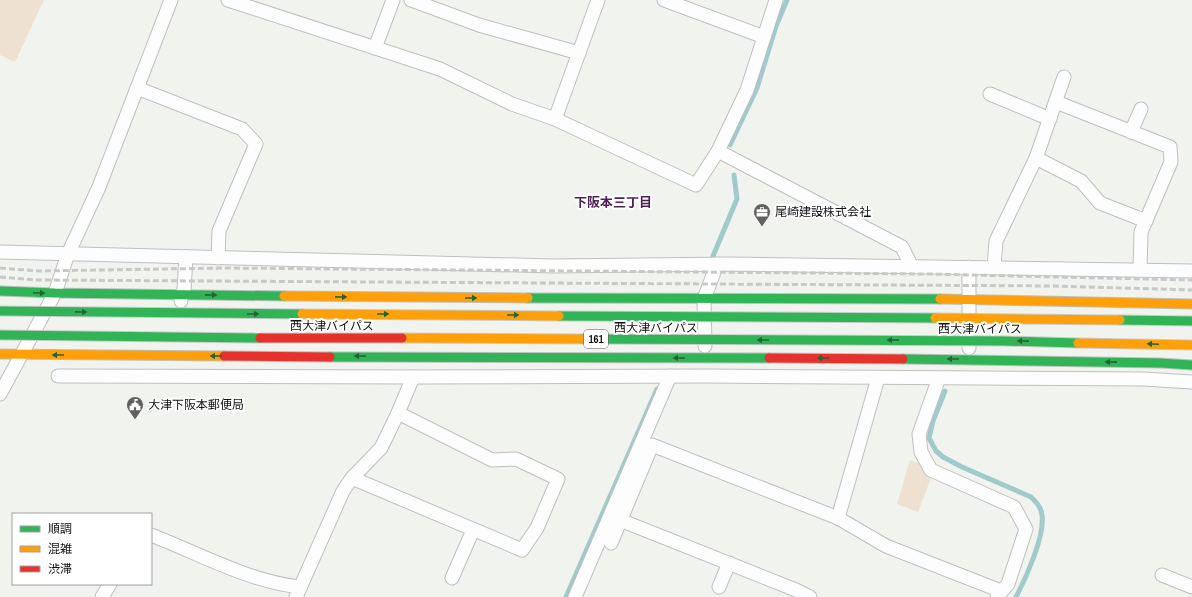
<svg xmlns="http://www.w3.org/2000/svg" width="1192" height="597" font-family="'Archivo Narrow','Noto Sans JP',sans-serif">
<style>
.green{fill:#efe1d2}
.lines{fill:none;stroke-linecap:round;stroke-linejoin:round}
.stream{stroke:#a1cacb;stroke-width:5}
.street-casing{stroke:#bec0be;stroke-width:15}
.fast-casing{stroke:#bec0be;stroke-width:11}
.slow-casing{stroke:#bec0be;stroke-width:11}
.jam-casing{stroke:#bec0be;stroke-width:11}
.street{stroke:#fdfdfd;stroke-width:13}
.fast{stroke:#30b455;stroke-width:9}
.slow{stroke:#ff9f0a;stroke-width:9}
.jam{stroke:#e5322d;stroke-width:9}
.rail{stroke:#c8c8c7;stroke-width:3;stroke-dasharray:6 3;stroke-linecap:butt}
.fast-bridge-casing{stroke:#cbccca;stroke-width:11;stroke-linecap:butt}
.slow-bridge-casing{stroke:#cbccca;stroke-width:11;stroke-linecap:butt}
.jam-bridge-casing{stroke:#cbccca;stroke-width:11;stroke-linecap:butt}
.fast-bridge{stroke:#30b455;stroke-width:9}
.slow-bridge{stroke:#ff9f0a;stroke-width:9}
.jam-bridge{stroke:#e5322d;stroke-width:9}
.oneway{fill:#226434}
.labels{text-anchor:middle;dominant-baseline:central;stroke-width:4;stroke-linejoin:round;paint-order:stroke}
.shield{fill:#fff;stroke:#5a5a59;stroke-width:1}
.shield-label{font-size:11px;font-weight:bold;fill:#131412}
.poi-label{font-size:12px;fill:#131412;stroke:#fff;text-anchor:start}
.street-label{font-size:12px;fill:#131412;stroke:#fff}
.neighbourhood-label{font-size:13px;font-weight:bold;fill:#4f2256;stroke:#fff}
</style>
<rect width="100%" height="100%" fill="#f1f3ef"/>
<g class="green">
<path d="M0 0H44L15 62 0 55Z"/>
<path d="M910 460 918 463 927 477 931 478 918 512 897 504Z"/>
</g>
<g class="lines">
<g class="stream">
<path d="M730 145 757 88 776 26 787 0"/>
<path d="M713 256 737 199 734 175"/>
<path d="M945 391 933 421 929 438 936 451 943 457 962 467 1031 497C1036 502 1041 507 1042 515 1045 536 1026 578 1016 597"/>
<path d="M566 597 657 389"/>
</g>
<defs>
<g id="street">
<path d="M228 0 440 69 512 104 555 119 696 185 718 151 747 90 776 0"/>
<path d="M411 0 479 25 579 53"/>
<path d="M664 0 764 37"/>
<path d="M375 48 393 0"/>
<path d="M137 88 242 129 256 144 219 231 218 258"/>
<path d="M990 94 1050 119"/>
<path d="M1056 102 1170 147 1171 162 1141 232 1140 270"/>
<path d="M555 119 598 0"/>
<path d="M1131 132 1141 109"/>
<path d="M718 151 902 247 912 267"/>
<path d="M1036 158 1081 181 1100 203 1146 221"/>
<path d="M0 252 554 266 731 264 1192 271"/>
<path d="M994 267 996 241 1036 158 1064 77"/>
<path d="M181 301V295L184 290 186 257"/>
<path d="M705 346 704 299 717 264"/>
<path d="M969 348V267"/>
<path d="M58 376 413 377 706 376 1143 379 1192 382"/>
<path d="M939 378 919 434 921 452 931 470 1014 507 1026 529 1008 584 997 597"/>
<path d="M0 394 55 293 68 254 99 187 171 0"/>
<path d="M352 478 522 550 537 528 558 479 516 459 492 460 398 413"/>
<path d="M838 518 878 378"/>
<path d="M620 520 796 590 810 597"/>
<path d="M151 535C198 553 250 582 300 587"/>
<path d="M611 543 652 445 838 518 886 546 1001 591"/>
<path d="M1162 575 1192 587"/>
<path d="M452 578 473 530"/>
<path d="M719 587 729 563"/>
<path d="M102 597 110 584"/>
<path d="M296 597 343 491 352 478 381 448 398 413 413 377"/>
<path d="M575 597 670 376"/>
</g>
<g id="fast">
<path d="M0 291 55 293 284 296"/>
<path d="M528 298 940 299"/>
<path d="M330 357 769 358"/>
<path d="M903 359 1160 363 1192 365"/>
</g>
<g id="slow">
<path d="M284 296 528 298"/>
<path d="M940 299 1192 304"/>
<path d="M0 354 224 356"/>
</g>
<g id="jam">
<path d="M224 356 330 357"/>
<path d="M769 358 903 359"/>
</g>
</defs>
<use href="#street" class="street-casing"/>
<use href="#fast" class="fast-casing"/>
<use href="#slow" class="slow-casing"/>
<use href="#jam" class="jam-casing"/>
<use href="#street" class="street"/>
<use href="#fast" class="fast"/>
<use href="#slow" class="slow"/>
<use href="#jam" class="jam"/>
<g class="rail">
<path d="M0 268 39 271 225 268 928 274 1192 280"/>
<path d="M0 277 37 280 1054 286 1192 290"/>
</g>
<defs>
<g id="fast-bridge">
<path d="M0 311 302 314"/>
<path d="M559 316 935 318"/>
<path d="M1120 320 1192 321"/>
<path d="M0 335 260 338"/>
<path d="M582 339 1004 341 1078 343"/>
</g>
<g id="slow-bridge">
<path d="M302 314 559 316"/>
<path d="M935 318 1120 320"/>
<path d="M402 338 582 339"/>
<path d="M1078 343 1192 345"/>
</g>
<path id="jam-bridge" d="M260 338H402"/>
</defs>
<use href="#fast-bridge" class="fast-bridge-casing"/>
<use href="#slow-bridge" class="slow-bridge-casing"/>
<use href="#jam-bridge" class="jam-bridge-casing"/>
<use href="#fast-bridge" class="fast-bridge"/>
<use href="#slow-bridge" class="slow-bridge"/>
<use href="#jam-bridge" class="jam-bridge"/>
</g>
<defs><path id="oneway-solid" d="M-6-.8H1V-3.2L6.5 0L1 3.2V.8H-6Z"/></defs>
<g class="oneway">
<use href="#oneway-solid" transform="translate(39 293) rotate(2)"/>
<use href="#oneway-solid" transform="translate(211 295) rotate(1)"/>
<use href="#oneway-solid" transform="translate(341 297) rotate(1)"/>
<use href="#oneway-solid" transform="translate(471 298)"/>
<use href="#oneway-solid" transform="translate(81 312) rotate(1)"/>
<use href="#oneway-solid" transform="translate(253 314)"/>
<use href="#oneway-solid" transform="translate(383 314)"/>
<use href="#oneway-solid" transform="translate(513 315)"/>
<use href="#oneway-solid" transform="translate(763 340) rotate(-180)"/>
<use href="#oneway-solid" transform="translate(893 340) rotate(-180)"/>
<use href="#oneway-solid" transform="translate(1023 341) rotate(-179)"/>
<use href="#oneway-solid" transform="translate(1153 344) rotate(-178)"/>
<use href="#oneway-solid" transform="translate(58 355) rotate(-180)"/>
<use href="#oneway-solid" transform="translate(216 356) rotate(-180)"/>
<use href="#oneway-solid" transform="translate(360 356) rotate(-180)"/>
<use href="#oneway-solid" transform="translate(679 358) rotate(-180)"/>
<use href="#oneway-solid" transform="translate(823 358) rotate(-180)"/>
<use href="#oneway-solid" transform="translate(953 359) rotate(-180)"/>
<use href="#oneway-solid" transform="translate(1111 362) rotate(-179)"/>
</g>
<defs>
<symbol id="office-pin" viewBox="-11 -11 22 30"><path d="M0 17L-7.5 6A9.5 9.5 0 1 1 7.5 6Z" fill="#61625f" stroke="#fff"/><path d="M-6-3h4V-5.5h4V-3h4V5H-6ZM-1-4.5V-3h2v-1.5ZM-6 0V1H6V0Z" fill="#fff"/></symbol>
<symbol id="civic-pin" viewBox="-11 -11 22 30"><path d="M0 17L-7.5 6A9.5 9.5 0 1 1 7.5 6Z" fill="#61625f" stroke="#fff"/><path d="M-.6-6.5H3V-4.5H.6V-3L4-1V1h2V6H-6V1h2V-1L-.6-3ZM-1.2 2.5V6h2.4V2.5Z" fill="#fff"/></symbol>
</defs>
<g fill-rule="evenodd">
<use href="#office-pin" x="752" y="202" width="20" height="27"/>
<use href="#civic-pin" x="125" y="395" width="20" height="27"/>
</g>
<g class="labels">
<rect class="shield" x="584" y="330" width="24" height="18" rx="3"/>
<g class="shield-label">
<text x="596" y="339">161</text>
</g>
<g class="poi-label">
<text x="775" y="212">尾崎建設株式会社</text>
<text x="148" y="405">大津下阪本郵便局</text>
</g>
<g class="street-label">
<text x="332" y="326">西大津バイパス</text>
<text x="656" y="328">西大津バイパス</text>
<text x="980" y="329">西大津バイパス</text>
</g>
<g class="neighbourhood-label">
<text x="613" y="202">下阪本三丁目</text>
</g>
</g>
<rect x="12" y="513" width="140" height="72" fill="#ffffff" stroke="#a1a1a0"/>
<rect x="20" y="526" width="20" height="6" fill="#30b455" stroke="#a1a1a0"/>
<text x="48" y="533" font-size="12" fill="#131412">順調</text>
<rect x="20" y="546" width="20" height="6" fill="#ff9f0a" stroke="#a1a1a0"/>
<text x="48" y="553" font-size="12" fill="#131412">混雑</text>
<rect x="20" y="566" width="20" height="6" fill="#e5322d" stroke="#a1a1a0"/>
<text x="48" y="573" font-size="12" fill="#131412">渋滞</text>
</svg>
